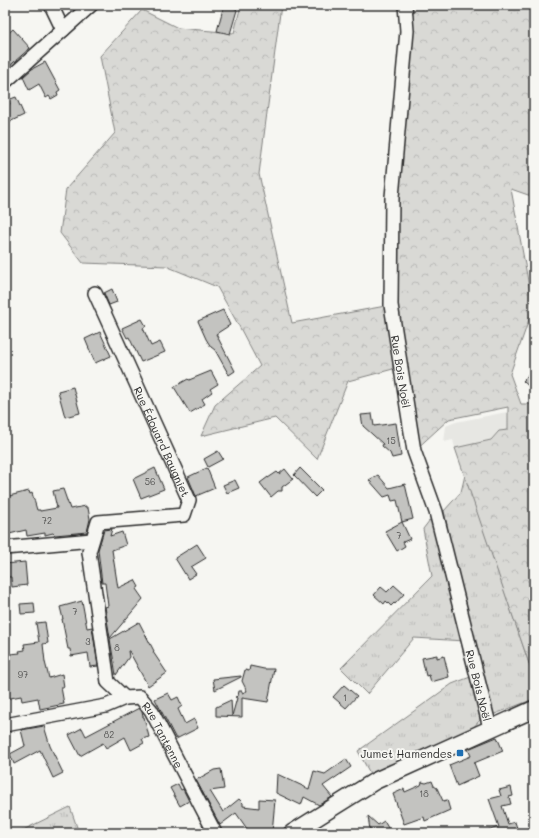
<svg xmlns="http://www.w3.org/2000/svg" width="539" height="838" font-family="Mali,sans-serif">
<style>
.built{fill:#e7e7e3}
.grass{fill:url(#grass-tufts);stroke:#828280}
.forest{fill:url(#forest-crowns);stroke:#828280}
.building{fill:#c3c3c0;stroke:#2b2b2b}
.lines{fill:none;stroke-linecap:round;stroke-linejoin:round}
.minor-casing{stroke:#2b2b2b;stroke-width:16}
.major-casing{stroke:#2b2b2b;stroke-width:19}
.minor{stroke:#f6f6f2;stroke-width:13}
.major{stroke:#f6f6f2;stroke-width:16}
.poi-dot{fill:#1f6fb2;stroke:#f6f6f2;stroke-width:1.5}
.labels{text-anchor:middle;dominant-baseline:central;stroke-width:4;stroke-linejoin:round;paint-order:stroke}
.number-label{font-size:9px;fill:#515150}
.street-label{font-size:11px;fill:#2b2b2b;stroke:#f6f6f2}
.poi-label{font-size:11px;fill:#2b2b2b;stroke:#f6f6f2;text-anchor:end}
</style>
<defs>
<pattern id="grass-tufts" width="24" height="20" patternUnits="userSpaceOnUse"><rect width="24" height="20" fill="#d9d9d5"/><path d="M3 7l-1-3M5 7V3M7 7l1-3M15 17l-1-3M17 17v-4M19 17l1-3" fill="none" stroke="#babab7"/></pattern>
<pattern id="forest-crowns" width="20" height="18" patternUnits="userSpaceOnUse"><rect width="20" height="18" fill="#d9d9d5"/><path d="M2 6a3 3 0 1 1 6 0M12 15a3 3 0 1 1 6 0" fill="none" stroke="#babab7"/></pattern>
</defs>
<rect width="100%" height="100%" fill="#f6f6f2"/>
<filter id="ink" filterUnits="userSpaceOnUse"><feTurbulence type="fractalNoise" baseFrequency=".025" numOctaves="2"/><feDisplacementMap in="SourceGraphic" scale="8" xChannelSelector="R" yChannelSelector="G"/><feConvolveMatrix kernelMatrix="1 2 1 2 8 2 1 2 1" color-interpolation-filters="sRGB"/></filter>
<g filter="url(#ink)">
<path class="built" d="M507 412 508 430 499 431 491 440 455 448 453 440 444 442 446 426 456 422Z"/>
<g class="grass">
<path d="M465 475 534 678V699L487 717 444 511 461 492Z"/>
<path d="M436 512 465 641 414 638 367 694 341 668 432 576 423 529Z"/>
<path d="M473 676 480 720 472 729 373 779 358 751 452 684Z"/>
<path d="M70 807 79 833H17Z"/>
</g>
<path class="forest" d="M241 5H281L259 174 292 323 391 305 404 5H534V197L511 189 533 308 510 374 521 404H534V678L455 448 491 440 499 431 508 430V407L449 419 414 451 392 309 393 369 348 381 317 459 275 418 201 436 215 405 260 366 239 326 217 287 166 266 83 263 60 233 66 189 115 133 100 56 142 10 178 28 234 33Z"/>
<g class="building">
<path d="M224 5H231L237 10 230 34 217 31Z"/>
<path d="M13 29 30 48 5 70V36Z"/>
<path d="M45 62 60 90 57 92 58 95 51 99 49 96 46 98 39 84 29 90 23 77 32 69Z"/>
<path d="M16 97 24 115 5 124V106L10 104 8 100Z"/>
<path d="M112 289 117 302 109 305 104 293Z"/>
<path d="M223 310 230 325 216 334 235 371 229 375 215 350 211 347 206 339 198 321Z"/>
<path d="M142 319 146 326 143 328 151 346 160 342 165 352 141 362 129 337 127 338 122 328Z"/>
<path d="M100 332 111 356 95 363 85 339Z"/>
<path d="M534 369V391L523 381Z"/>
<path d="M211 371 218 384 210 389 212 392 202 399 205 404 190 413 174 387 188 379 189 380Z"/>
<path d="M73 387 80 413 65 417 58 391Z"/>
<path d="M372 414 374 426 396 423 401 456 392 458 390 453 382 446 383 444 363 426 361 415Z"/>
<path d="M218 451 223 459 208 467 204 459Z"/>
<path d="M155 468 164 489 141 498 133 479Z"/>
<path d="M207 468 215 488 196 496 188 477Z"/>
<path d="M300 468 322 490 315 497 294 475Z"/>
<path d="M285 469 293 479 282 487V491H278L271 497 260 483 268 477V478L277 472 279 474Z"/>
<path d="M378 475 389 488 405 484 413 519 402 522 397 500 392 501 390 495 384 497 369 480Z"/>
<path d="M235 480 239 488 227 493 223 485Z"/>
<path d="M63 489 70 509 86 506V508H88L90 519 87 532 55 535 53 533 45 535V533L27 536 26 530 5 535V497L29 491 30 494 32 493 37 510H40V511L57 508 53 491Z"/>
<path d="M402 522 410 539 403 542 405 546 397 551 385 531Z"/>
<path d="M112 529 110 536 122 532 126 545 112 550 118 588 135 580 139 587 136 589 143 599 110 638 105 607 108 606 105 583H102L98 550 104 530Z"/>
<path d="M197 544 206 558 191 567 196 574 188 579 175 558Z"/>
<path d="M25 562 27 585 12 587 11 577H5V564Z"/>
<path d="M394 585 404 594 395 604 394 603 391 606 386 601 384 604 374 595 381 587 387 592Z"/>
<path d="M82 601 87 628 92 627 98 666 90 667 88 653 71 656 70 649H68L62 619H63L60 607Z"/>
<path d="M34 603 35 613 21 614 20 604Z"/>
<path d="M45 622 48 643 43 644 45 662 49 678 62 674 64 687H61L64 704 40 709 38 698 22 701 21 696 5 699V656H10V654L20 653 19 651 25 650 24 644 39 642 36 623Z"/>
<path d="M139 622 154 651 153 652 167 673 148 686 129 651H128L129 657 116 675 110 639Z"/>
<path d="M437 655V658L444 656 449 677 431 682 429 675 426 676 422 658Z"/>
<path d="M250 666 264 669H274L268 702 242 698V717L216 716V707L231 700 232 716 237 698 235 697 238 696 239 691H242V693L247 691 242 681 245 670 249 671Z"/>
<path d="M241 676V677L215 690 213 679Z"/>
<path d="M344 685 357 696 346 708 333 697Z"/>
<path d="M168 693 172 700 178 697 182 706 178 709 185 724 194 719 198 728 176 739 155 699Z"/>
<path d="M139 708 142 712 143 717H144L149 737 142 739 144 743 131 750 125 737 106 748 103 743 80 756 69 735 82 728 86 736Z"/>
<path d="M44 726 50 746 63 773 53 778 40 750 14 764 10 754 25 746 21 730Z"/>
<path d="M497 737 503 751 474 763 479 776 457 786 449 765 471 756 468 749Z"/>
<path d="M346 759 351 767 323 786 332 797 319 805 304 797 301 805 276 793 277 774 309 789 314 771 325 774Z"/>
<path d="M221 769 224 789 210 791 223 812 239 799 243 803V806L259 808V799L275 800 272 833H250L236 813 220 825 196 780 214 770Z"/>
<path d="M432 781 434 786 437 788 443 801 447 800 450 810 425 821 424 817 404 824 393 794 404 789 405 792 421 785 422 782 426 783Z"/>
<path d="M178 784 181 790 183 789 189 801 180 806 170 788Z"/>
<path d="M511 787 513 796 509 797 511 804 502 806 508 824 515 822 518 831 512 832V833H486V831L499 827 489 799 501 796 499 790Z"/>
<path d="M368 816 378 825 384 821 391 833H365L370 830Z"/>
</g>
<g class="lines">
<defs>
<g id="minor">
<path d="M51 5 63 30"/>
<path id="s1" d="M405 5 407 31 392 197 391 305 414 451 436 512 490 728"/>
<path d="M5 82 91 5"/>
<path id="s2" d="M95 293 189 500 184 515 98 522 89 552 108 682 125 698"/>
<path d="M5 548 92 540"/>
<path id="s3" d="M5 725 106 706 125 698 140 697 151 710 215 833"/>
</g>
<path id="major" d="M292 833 375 781 534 709"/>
</defs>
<use href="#minor" class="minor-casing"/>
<use href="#major" class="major-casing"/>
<use href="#minor" class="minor"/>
<use href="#major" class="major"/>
</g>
</g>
<rect class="poi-dot" x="456" y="749" width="8" height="8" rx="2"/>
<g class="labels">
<g class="number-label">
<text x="391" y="440">15</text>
<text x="150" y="481">56</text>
<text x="47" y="520">72</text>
<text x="399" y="535">7</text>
<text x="75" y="611">7</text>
<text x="88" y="641">3</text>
<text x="117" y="647">8</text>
<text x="23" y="674">97</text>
<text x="345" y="697">1</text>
<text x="109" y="734">82</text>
<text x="424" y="793">18</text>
</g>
<g class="street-label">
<text stroke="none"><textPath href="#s1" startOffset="368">Rue Bois Noël</textPath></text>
<text stroke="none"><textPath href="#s2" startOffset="163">Rue Édouard Baugniet</textPath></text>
<text stroke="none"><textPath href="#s1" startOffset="692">Rue Bois Noël</textPath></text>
<text stroke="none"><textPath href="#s3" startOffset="183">Rue Tantenne</textPath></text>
</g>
<g class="poi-label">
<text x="452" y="753">Jumet Hamendes</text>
</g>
</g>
<rect width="539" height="838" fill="none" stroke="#f6f6f2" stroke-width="20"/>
<rect x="10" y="10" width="519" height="818" fill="none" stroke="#2b2b2b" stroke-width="1.5" filter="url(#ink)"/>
</svg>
